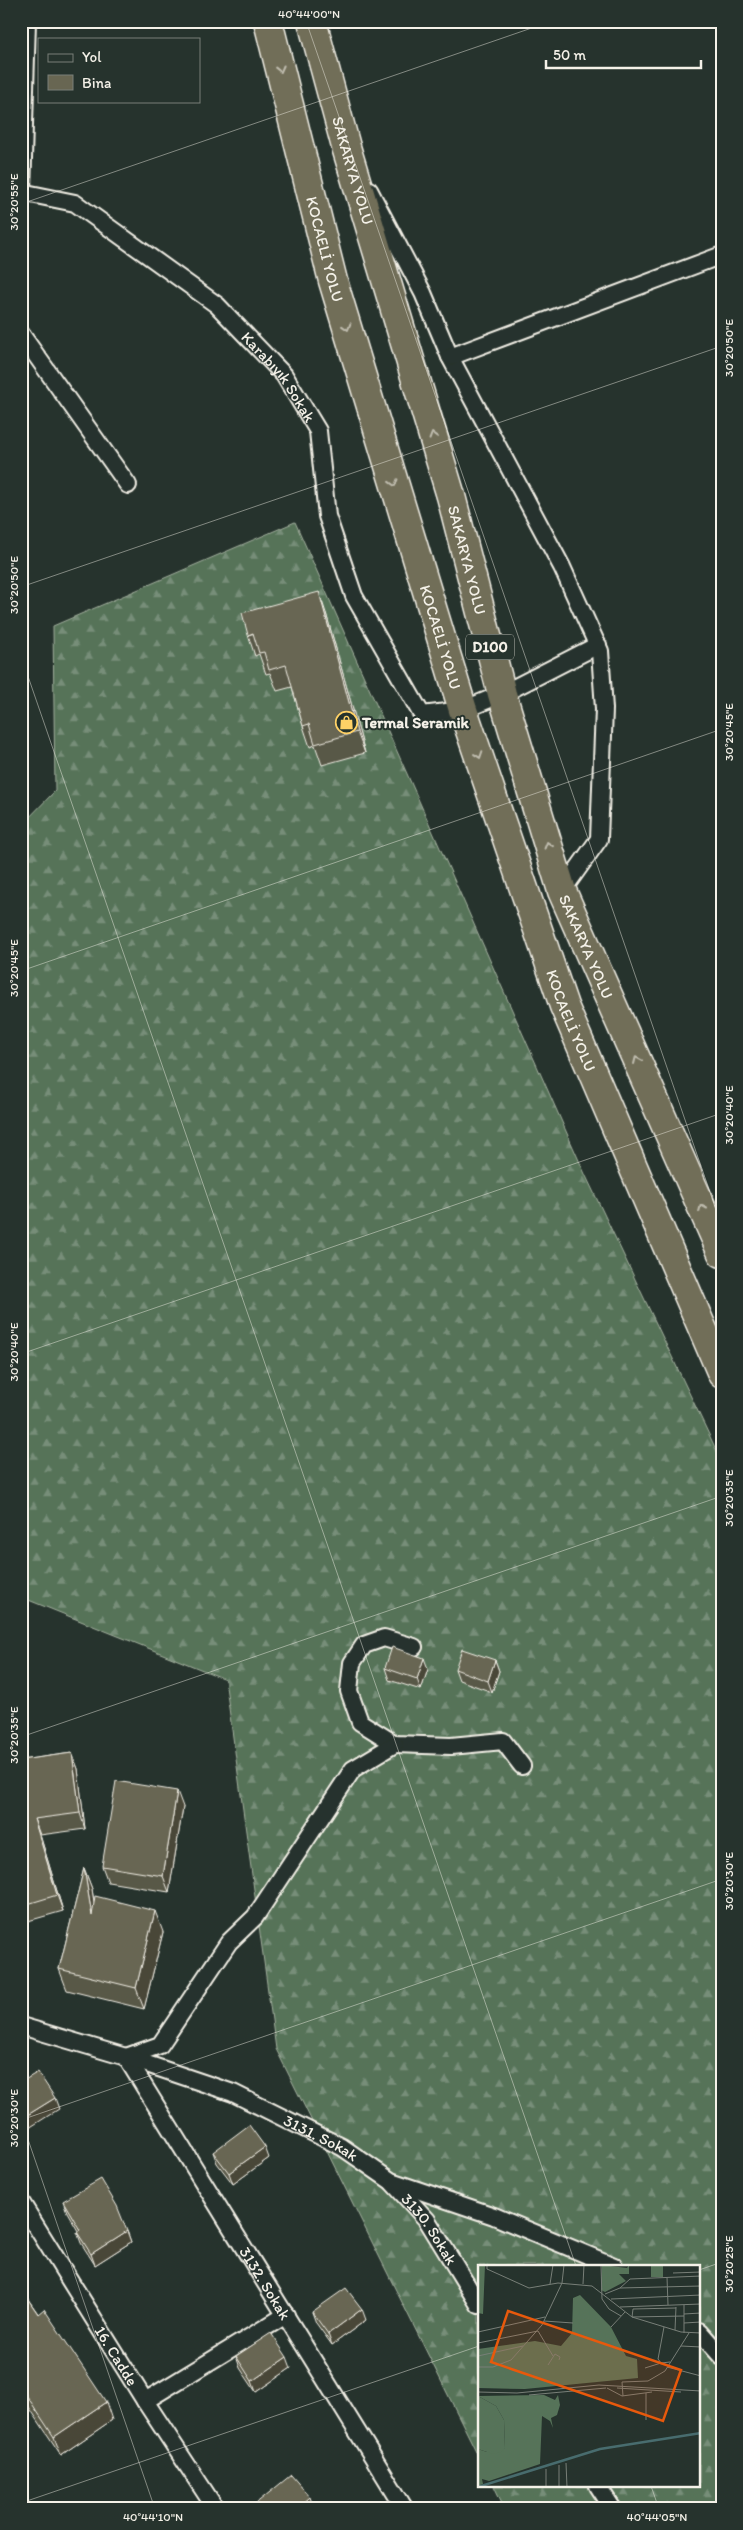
<svg xmlns="http://www.w3.org/2000/svg" width="743" height="2530" font-family="Itim,sans-serif">
<style>
.forest{fill:url(#forest-firs);stroke:#a5b2a0}
.lines{fill:none;stroke-linecap:round;stroke-linejoin:round}
.street-casing{stroke:#f4f1e8;stroke-width:20}
.highway-casing{stroke:#f4f1e8;stroke-width:31}
.street{stroke:#26332d;stroke-width:16}
.highway{stroke:#716e59;stroke-width:28}
.wall{fill:#595847;stroke:#f4f1e8}
.shaded-wall{fill:#494739;stroke:#f4f1e8}
.building{fill:#686652;stroke:#f4f1e8}
.oneway{stroke:#c0bdaf}
.ticks{fill:none;stroke:#f4f1e8;stroke-width:1;stroke-opacity:0.45}
.labels{text-anchor:middle;dominant-baseline:central;stroke-width:4;stroke-linejoin:round;paint-order:stroke}
.shield{fill:#26332d;stroke:#b6b8b0;stroke-width:1}
.shield-label{font-size:15px;font-weight:bold;fill:#f4f1e8}
.street-label{font-size:16px;fill:#f4f1e8;stroke:#26332d}
.poi-label{font-size:16px;font-weight:bold;fill:#f4f1e8;stroke:#26332d;text-anchor:start}
.inset-river{fill:none;stroke:#486c6e;stroke-width:2.5}
.inset-road{fill:none;stroke:#787f78;stroke-width:1}
.view{fill:#e8590c;fill-opacity:0.15;stroke:#e8590c;stroke-width:2.5}
.inset-edge{fill:none;stroke:#f4f1e8;stroke-width:2.5}
.neatline{fill:none;stroke:#f4f1e8;stroke-width:2}
.ticks-label{font-size:12px;text-anchor:middle;fill:#f4f1e8}
</style>
<defs>
<pattern id="forest-firs" width="22" height="20" patternUnits="userSpaceOnUse" patternTransform="scale(1.25)"><rect width="22" height="20" fill="#567359"/><path d="M5 1l3.5 6h-7zM16 11l3.5 6h-7z" fill="#778e79"/></pattern>
</defs>
<rect width="100%" height="100%" fill="#26332d"/>
<filter id="ink" filterUnits="userSpaceOnUse"><feTurbulence type="fractalNoise" baseFrequency=".02" numOctaves="2"/><feDisplacementMap in="SourceGraphic" scale="10" xChannelSelector="R" yChannelSelector="G"/><feConvolveMatrix kernelMatrix="1 2 1 2 8 2 1 2 1" color-interpolation-filters="sRGB"/></filter>
<g filter="url(#ink)">
<path class="forest" d="M295 522 585 1174 722 1462V2509H505L494 2486H699V2266H479V2457L276 2049 225 1679 21 1597V826L55 791 53 626Z"/>
<g class="lines">
<defs>
<g id="street">
<path d="M369 190 423 293 450 357 562 567 600 651 604 709 599 839 562 891"/>
<path id="s1" d="M21 192 75 203 217 305 284 375 318 431 327 516 354 596 422 715 463 710 502 694 598 645"/>
<path d="M22 193 27 21"/>
<path d="M21 334 128 485"/>
<path d="M450 357 722 255"/>
<path d="M414 1647 384 1638 364 1645 352 1663 349 1691 360 1722 395 1744 451 1746 503 1741 522 1766"/>
<path id="s2" d="M395 1744 353 1769 255 1917 229 1942 160 2045 126 2057 405 2509"/>
<path id="s3" d="M21 2026 126 2057 233 2093 342 2147 391 2181 494 2216 614 2266"/>
<path id="s4" d="M393 2183 427 2220 479 2305"/>
<path id="s5" d="M21 2202 145 2401 216 2509"/>
<path d="M699 2331 722 2357"/>
<path d="M145 2401 286 2315"/>
<path d="M598 2486 613 2509"/>
</g>
<g id="highway">
<path id="s6" d="M268 21 333 281 463 710 564 1006 722 1374"/>
<path id="s7" d="M312 21 346 147 451 496 502 694 562 891 722 1253"/>
</g>
</defs>
<use href="#street" class="street-casing"/>
<use href="#highway" class="highway-casing"/>
<use href="#street" class="street"/>
<use href="#highway" class="highway"/>
</g>
<g class="wall">
<path d="M326 613 365 753 322 765 315 745 310 747 303 726 292 687 277 691 270 673 266 674 259 654 255 656 248 635Z"/>
<path d="M495 1660 499 1671 492 1692 459 1680 455 1669Z"/>
<path d="M385 1668 428 1669 421 1690 389 1680Z"/>
<path d="M72 1753 78 1769 85 1829 40 1835 63 1911 21 1923V1760Z"/>
<path d="M183 1807 169 1892 108 1882 102 1866Z"/>
<path d="M84 1868 92 1889 94 1902 163 1932 144 2009 67 1990 59 1969Z"/>
<path d="M213 2152 269 2158 233 2184 217 2163Z"/>
<path d="M63 2201 127 2231 131 2242 95 2265 81 2243 77 2232 78 2231 67 2212Z"/>
<path d="M21 2289 112 2420 61 2455 21 2395Z"/>
<path d="M312 2312 366 2320 332 2345 316 2323Z"/>
<path d="M236 2356 291 2368 256 2392 240 2368Z"/>
</g>
<g class="shaded-wall">
<path d="M319 592 326 613 365 753 357 732Z"/>
<path d="M424 1658 428 1669 421 1690 417 1679Z"/>
<path d="M495 1660 499 1671 492 1692 488 1681Z"/>
<path d="M72 1753 78 1769 85 1829 80 1813Z"/>
<path d="M177 1791 183 1807 169 1892 163 1876Z"/>
<path d="M34 1819 40 1835 63 1911 57 1895Z"/>
<path d="M84 1868 92 1889 99 1937 92 1916Z"/>
<path d="M155 1911 163 1932 144 2009 136 1988Z"/>
<path d="M55 2098 59 2109 21 2133V2119Z"/>
<path d="M265 2147 269 2158 233 2184 229 2173Z"/>
<path d="M127 2231 131 2242 95 2265 91 2254Z"/>
<path d="M362 2309 366 2320 332 2345 328 2334Z"/>
<path d="M287 2357 291 2368 256 2392 252 2381Z"/>
<path d="M106 2402 112 2420 61 2455 54 2437Z"/>
<path d="M310 2497 314 2509H298V2508Z"/>
</g>
<g class="building">
<path d="M319 592 357 732 315 744 309 724 303 726 286 665 269 670 264 652 259 653 253 633 248 635 242 613Z"/>
<path d="M392 1647 424 1658 417 1679 385 1668Z"/>
<path d="M462 1649 495 1660 488 1681 455 1669Z"/>
<path d="M72 1753 80 1813 34 1819 57 1895 21 1906V1760Z"/>
<path d="M116 1781 177 1791 163 1876 102 1866Z"/>
<path d="M84 1868 92 1916 95 1896 155 1911 136 1988 59 1969Z"/>
<path d="M38 2072 55 2098 21 2119V2078L23 2081Z"/>
<path d="M249 2125 265 2147 229 2173 213 2152Z"/>
<path d="M101 2179 117 2206 127 2231 91 2254 77 2232 80 2230 63 2201Z"/>
<path d="M346 2288 362 2309 328 2334 312 2312Z"/>
<path d="M21 2289 38 2314 44 2309 106 2402 54 2437 21 2387Z"/>
<path d="M271 2333 287 2357 252 2381 236 2356Z"/>
<path d="M291 2475 310 2497 298 2508 299 2509H257L254 2505Z"/>
</g>
<defs><path id="oneway-chevron" d="M-2-3.5L2.5 0L-2 3.5" fill="none" stroke-width="1.6" stroke-linecap="round" stroke-linejoin="round" transform="scale(1.25)"/></defs>
<g class="oneway">
<use href="#oneway-chevron" transform="translate(280 69) rotate(76)"/>
<use href="#oneway-chevron" transform="translate(347 327) rotate(73)"/>
<use href="#oneway-chevron" transform="translate(433 436) rotate(-107)"/>
<use href="#oneway-chevron" transform="translate(394 483) rotate(73)"/>
<use href="#oneway-chevron" transform="translate(479 755) rotate(71)"/>
<use href="#oneway-chevron" transform="translate(548 845) rotate(-107)"/>
<use href="#oneway-chevron" transform="translate(637 1060) rotate(-114)"/>
<use href="#oneway-chevron" transform="translate(702 1208) rotate(-114)"/>
</g>
</g>
<path class="ticks" d="M306 21 722 1227M21 204 552 21M21 587 722 346M21 656 576 2266M21 971 722 729M21 1354 722 1113M21 1737 722 1496M21 2119 155 2509M21 2120 722 1879M699 2270 722 2262M651 2486 659 2509M21 2503 479 2346"/>
<defs>
<symbol id="shop-ring" viewBox="-11 -11 22 22"><circle r="9.5" fill="#26332d" stroke="#ffd166" stroke-width="1.5"/><path d="M-5-2.5h2.3a2.7 3.5 0 0 1 5.4 0H5L5.5 6h-11ZM-1.5-2.5h3a1.5 2.3 0 0 0-3 0Z" fill="#ffd166"/></symbol>
</defs>
<g fill-rule="evenodd">
<use href="#shop-ring" x="334" y="710" width="25" height="25"/>
</g>
<g class="labels">
<rect class="shield" x="466" y="634.5" width="48" height="25" rx="4"/>
<g class="shield-label">
<text x="490" y="647">D100</text>
</g>
<g class="street-label">
<text stroke="none"><textPath href="#s7" startOffset="155">SAKARYA YOLU</textPath></text>
<text stroke="none"><textPath href="#s6" startOffset="235">KOCAELİ YOLU</textPath></text>
<text stroke="none"><textPath href="#s1" startOffset="325">Karabıyık Sokak</textPath></text>
<text stroke="none"><textPath href="#s7" startOffset="561">SAKARYA YOLU</textPath></text>
<text stroke="none"><textPath href="#s6" startOffset="640">KOCAELİ YOLU</textPath></text>
<text stroke="none"><textPath href="#s7" startOffset="966">SAKARYA YOLU</textPath></text>
<text stroke="none"><textPath href="#s6" startOffset="1045">KOCAELİ YOLU</textPath></text>
<text stroke="none"><textPath href="#s3" startOffset="321">3131. Sokak</textPath></text>
<text stroke="none"><textPath href="#s4" startOffset="59">3130. Sokak</textPath></text>
<text stroke="none"><textPath href="#s2" startOffset="688">3132. Sokak</textPath></text>
<text stroke="none"><textPath href="#s5" startOffset="181">16. Cadde</textPath></text>
</g>
<g class="poi-label">
<text x="362" y="722">Termal Seramik</text>
</g>
</g>
<g transform="translate(478 2265)">
<rect width="222" height="222" fill="#26332d"/>
<path d="M0 0H7L5 49 0 48ZM124 0 149 3 151 0V9H141L148 16 127 27 123 25ZM66 130 77 135 80 130 82 140 79 150 73 153 75 163 72 156 64 151 62 199 11 216 4 214 5 219 0 221V184L9 187 27 183 26 155 18 141 0 131Z" fill="#567359"/>
<path d="M102 30 133 62 148 91 159 94 160 113 47 124 0 123V84L57 76 83 81 94 68 95 33ZM0 131 18 141 26 155 27 183 23 187 15 189 0 184Z" fill="#567359"/>
<path d="M173 0H185V12H173Z" fill="#567359"/>
<path class="inset-river" d="M0 222 122 184 223 168"/>
<path class="inset-road" d="M9 0V4L51 23 80 18 114 21 154 52 203 67 223 68M123 0 124 34 131 44 143 51M195 8 223 7M189 12 190 40M152 14 223 11M84 18 86 0M72 19 75 0M105 19 106 0M142 23 223 21M127 29 142 23 152 14M133 34 223 30M206 40V68M142 42 223 39M198 43 155 44 154 52 206 51M206 49 223 48M66 56 95 58M206 58 223 57M133 62 147 47M186 62 180 94 183 98 192 97M197 65 198 42M0 67 67 52M0 78 60 66 75 91M203 81 223 82M0 91 45 81M70 100 77 89 82 92 81 95M0 102H15L33 95 64 60 84 18M189 102 223 111M167 103 183 98M129 123 144 131 174 127M139 123 203 127M0 127 39 128 121 120 223 126M168 128V155M51 130 128 123M145 131 144 117 170 116 187 106 211 68M88 198 89 222M81 200V222M68 204V222"/>
<path class="view" d="M30 46 203 105 185 156 13 97Z"/>
<rect width="222" height="222" class="inset-edge"/>
</g>
<rect width="743" height="2530" fill="none" stroke="#26332d" stroke-width="55"/>
<rect x="38" y="38" width="162" height="65" fill="#26332d" stroke="#787f78"/>
<rect x="48" y="54" width="25" height="8" fill="#26332d" stroke="#787f78"/>
<text x="82" y="62" font-size="15" fill="#f4f1e8">Yol</text>
<rect x="48" y="75" width="25" height="15" fill="#686652" stroke="#787f78"/>
<text x="82" y="88" font-size="15" fill="#f4f1e8">Bina</text>
<path d="M546 60v8h155v-8" fill="none" stroke="#f4f1e8" stroke-width="2.5"/>
<text x="553" y="60" font-size="15" fill="#f4f1e8" stroke="#26332d" stroke-width="4" paint-order="stroke">50 m</text>
<rect x="28" y="28" width="688" height="2474" class="neatline"/>
<g class="ticks-label">
<text x="309" y="18">40°44'00"N</text>
<text transform="translate(14 202) rotate(-90)" y="4">30°20'55"E</text>
<text transform="translate(729 348) rotate(-90)" y="4">30°20'50"E</text>
<text transform="translate(14 585) rotate(-90)" y="4">30°20'50"E</text>
<text transform="translate(729 732) rotate(-90)" y="4">30°20'45"E</text>
<text transform="translate(14 968) rotate(-90)" y="4">30°20'45"E</text>
<text transform="translate(729 1115) rotate(-90)" y="4">30°20'40"E</text>
<text transform="translate(14 1352) rotate(-90)" y="4">30°20'40"E</text>
<text transform="translate(729 1498) rotate(-90)" y="4">30°20'35"E</text>
<text transform="translate(14 1735) rotate(-90)" y="4">30°20'35"E</text>
<text transform="translate(729 1881) rotate(-90)" y="4">30°20'30"E</text>
<text transform="translate(14 2118) rotate(-90)" y="4">30°20'30"E</text>
<text transform="translate(729 2264) rotate(-90)" y="4">30°20'25"E</text>
<text x="153" y="2521">40°44'10"N</text>
<text x="657" y="2521">40°44'05"N</text>
</g>
</svg>
